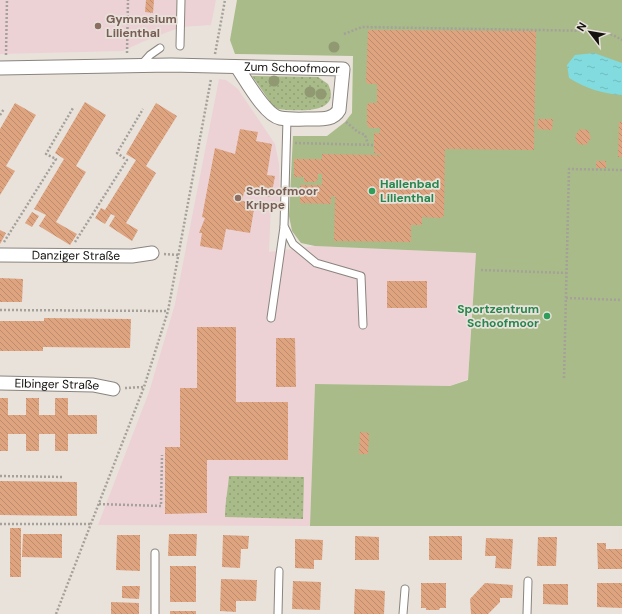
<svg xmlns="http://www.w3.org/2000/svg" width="622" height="614" font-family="'DM Sans',sans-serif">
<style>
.education{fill:#ecd2d5}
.grass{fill:url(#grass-dots)}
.garden{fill:#a8bb89}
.water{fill:url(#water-ripples)}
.building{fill:url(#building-back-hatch)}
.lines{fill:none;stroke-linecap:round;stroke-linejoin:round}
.lane-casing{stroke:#89847d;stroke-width:9}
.street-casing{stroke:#89847d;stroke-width:15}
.path{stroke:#a5a09a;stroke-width:2.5;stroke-dasharray:2 2;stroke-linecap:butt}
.lane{stroke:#fff;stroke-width:7}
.street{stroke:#fff;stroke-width:13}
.tree{fill:#909972}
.education-dot{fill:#8d6e63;stroke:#e8e2db;stroke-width:1.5}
.leisure-dot{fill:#2e9e5b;stroke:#e8e2db;stroke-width:1.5}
.labels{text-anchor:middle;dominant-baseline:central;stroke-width:3.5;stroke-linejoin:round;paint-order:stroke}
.education-label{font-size:12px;font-weight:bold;fill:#785e54;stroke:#e8e2db;text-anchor:start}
.street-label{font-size:12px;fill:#13110e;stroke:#e8e2db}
.leisure-label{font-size:12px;font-weight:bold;fill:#27864d;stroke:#e8e2db;text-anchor:start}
</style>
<defs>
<pattern id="grass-dots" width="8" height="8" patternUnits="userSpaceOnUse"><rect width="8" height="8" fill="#a8bb89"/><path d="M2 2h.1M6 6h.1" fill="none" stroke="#90a075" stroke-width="1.8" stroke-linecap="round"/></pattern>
<pattern id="water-ripples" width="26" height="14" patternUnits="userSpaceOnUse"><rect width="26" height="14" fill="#82dbde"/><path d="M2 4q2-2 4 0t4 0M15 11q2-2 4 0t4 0" fill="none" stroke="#6fbbbd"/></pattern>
<pattern id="building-back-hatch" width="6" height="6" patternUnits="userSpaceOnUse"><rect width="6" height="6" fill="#dea37f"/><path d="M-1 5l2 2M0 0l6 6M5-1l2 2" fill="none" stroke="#be8b6d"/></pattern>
</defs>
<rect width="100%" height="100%" fill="#e8e2db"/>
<g class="education">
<path d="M0 0H216L211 25 181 27 142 42 123 51 0 54Z"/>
<path d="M219 79 226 80 238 89 275 144 279 164 280 206 271 205 269 252 315 246 476 253 468 379 450 386 315 384 310 526 98 525 149 392 175 304Z"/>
</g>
<g class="grass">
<path d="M252 76 318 77 328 84C343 115 296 111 278 109L273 106Z"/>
<path d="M229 476 304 477 303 519 225 517C225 502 228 490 229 476Z"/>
</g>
<path class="garden" d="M237 0H622V526H310L315 384 450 386 468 380 476 253 315 246 301 243 292 231 289 216 293 136H327L345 122 352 113 353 56 235 54 230 40Z"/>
<path class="water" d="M594 53 622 63V95C603 94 585 88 569 78L567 65 575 55Z"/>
<g class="building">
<path d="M146 0H154L153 13 145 12Z"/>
<path d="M368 30 536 31 534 150 445 149 444 215 442 218 422 217V225H411V242L334 241 335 196 331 197V204L300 203V185H322V174H318V179L315 182H304V177H294V159H322V154L383 155 374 153V133H380V128H370L367 125V105L369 103H377V84H368L366 82Z"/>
<path d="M85 102 106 115 76 166 86 172 56 222 77 234 70 245 39 226 46 215 34 209 64 159 55 153Z"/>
<path d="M15 103 36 115 6 166 15 171 0 195V129Z"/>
<path d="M156 103 177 116 146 166 156 173 126 223 138 230 132 241 109 226 115 216 111 214 105 224 95 218 101 208 105 210 136 160 126 154Z"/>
<path d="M538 119H553L552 130 537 129Z"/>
<path d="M619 122H622V157H618Z"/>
<path d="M240 129 258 132 256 141 272 144 267 175 275 176 271 197 244 192 242 201 255 203 250 233 226 229 222 250 200 246 202 233H199L205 218 202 217 215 148 235 154Z"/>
<path d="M580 129 588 130 591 138 586 145 578 144 575 136Z"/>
<rect x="596" y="161" width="10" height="7"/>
<path d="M32 212 39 216 32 227 25 223Z"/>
<path d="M0 230 6 233 0 244Z"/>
<path d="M0 278 23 279 22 302H0Z"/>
<rect x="387" y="281" width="40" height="27"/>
<path d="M44 318 131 319 130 348 43 347V351H0V321H44Z"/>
<path d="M197 327H236V402H288V460H207V513L165 514V447H180V388H197Z"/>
<path d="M276 338H295L296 387H276Z"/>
<path d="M0 398H8V415H26V398H39V415H55V398H68V415H97V434H68V451H55V434H39V451H26V434H8V451H0Z"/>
<path d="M360 432 369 433 368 454H359Z"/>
<path d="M0 481 77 482V516L0 515Z"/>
<rect x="10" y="528" width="11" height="49"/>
<path d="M23 534H62V558L22 557Z"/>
<path d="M169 534H197L196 556H168Z"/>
<path d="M117 535H140V571L116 570Z"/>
<path d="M223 535 249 536 248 549H241L240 568 222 567Z"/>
<path d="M355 536 379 537V560H355Z"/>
<rect x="429" y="536" width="33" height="24"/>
<path d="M538 537H557L556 566H537Z"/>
<path d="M486 538 513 539 511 569 495 568 496 556H485Z"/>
<path d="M295 539 323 540 322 560H314V569L295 568Z"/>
<path d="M597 543H606V549H622V569H598Z"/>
<rect x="170" y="566" width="26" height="36"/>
<path d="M221 579 257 580 256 601H236V612L220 611Z"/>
<path d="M293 581 321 582 320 610 292 609Z"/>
<path d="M421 583H446V608H440L439 610H426V608H421Z"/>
<path d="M485 583 513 585 512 598H500V602L488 614H471L470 599Z"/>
<path d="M597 583H622V608L597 607Z"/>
<path d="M543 584H568V605L543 604Z"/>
<path d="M122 586H140L139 599 122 598Z"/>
<path d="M355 589 385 591 384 614H354Z"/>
<path d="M111 602 139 603V614H111Z"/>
<rect x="170" y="611" width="26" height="3"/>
</g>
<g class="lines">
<defs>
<g id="lane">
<path d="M180 46 181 0"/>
<path d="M141 65 150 55 160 48"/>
<path d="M287 119 284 226 293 244 316 263 361 276 363 325"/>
<path d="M271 318 284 227"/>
<path d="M155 614V553"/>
<path d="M278 614 279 571"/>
<path d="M403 614 405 589"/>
<path d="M527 614 528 581"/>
</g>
<g id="street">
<path id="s1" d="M0 68 171 65 343 69 339 110C334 119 324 119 314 119 303 119 291 120 280 118 265 115 246 80 237 67"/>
<path id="s2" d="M0 255 132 256 152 253"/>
<path id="s3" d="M0 383 93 385 113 389"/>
</g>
</defs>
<use href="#lane" class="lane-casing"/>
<use href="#street" class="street-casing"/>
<g class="path">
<path d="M344 34 362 27 596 31 613 35 622 40"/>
<path d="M127 53 128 0"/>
<path d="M215 54 225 0"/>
<path d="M6 55 7 0"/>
<path d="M0 115 4 109"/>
<path d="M346 122 358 132 365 135 368 144"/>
<path d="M295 143 374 145"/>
<path d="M4 242 56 159 46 154 73 108"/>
<path d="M75 242 127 160 117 153 143 109"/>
<path d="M164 254 179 255"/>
<path d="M481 270 567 273"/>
<path d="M566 298 622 300"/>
<path d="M0 310 168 311"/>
<path d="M564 378 569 169 622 170"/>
<path d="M125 388 144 387"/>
<path d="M0 476 64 477"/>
<path d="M99 504 161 506 162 455"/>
<path d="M0 524H90"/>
<path d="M56 614 144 387 168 311 211 79"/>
</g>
<use href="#lane" class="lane"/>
<use href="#street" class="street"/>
</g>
<g class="tree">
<circle cx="334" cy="47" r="5.5"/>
<circle cx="274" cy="81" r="5.5"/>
<circle cx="310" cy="92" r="5.5"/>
<circle cx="321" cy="94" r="5.5"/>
</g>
<g class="education-dot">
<circle cx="98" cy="26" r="4"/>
<circle cx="238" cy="198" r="4"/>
</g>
<g class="leisure-dot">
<circle cx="372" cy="191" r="4"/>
<circle cx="547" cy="316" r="4"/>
</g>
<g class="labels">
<g class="education-label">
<text x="106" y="19">Gymnasium<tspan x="106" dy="14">Lilienthal</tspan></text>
<text x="246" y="191">Schoofmoor<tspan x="246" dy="14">Krippe</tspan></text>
</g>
<g class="street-label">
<text stroke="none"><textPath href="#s1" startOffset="292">Zum Schoofmoor</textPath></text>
<text stroke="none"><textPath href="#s2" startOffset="76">Danziger Straße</textPath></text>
<text stroke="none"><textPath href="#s3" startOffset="57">Elbinger Straße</textPath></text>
</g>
<g class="leisure-label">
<text x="380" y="184">Hallenbad<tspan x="380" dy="14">Lilienthal</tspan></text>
<text x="539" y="309" text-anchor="end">Sportzentrum<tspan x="539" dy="14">Schoofmoor</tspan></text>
</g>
</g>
<g transform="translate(590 32) rotate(301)" stroke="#e8e2db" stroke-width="3" paint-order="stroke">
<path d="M0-3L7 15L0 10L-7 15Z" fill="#13110e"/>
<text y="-6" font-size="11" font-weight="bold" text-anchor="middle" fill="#13110e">N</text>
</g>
</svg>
